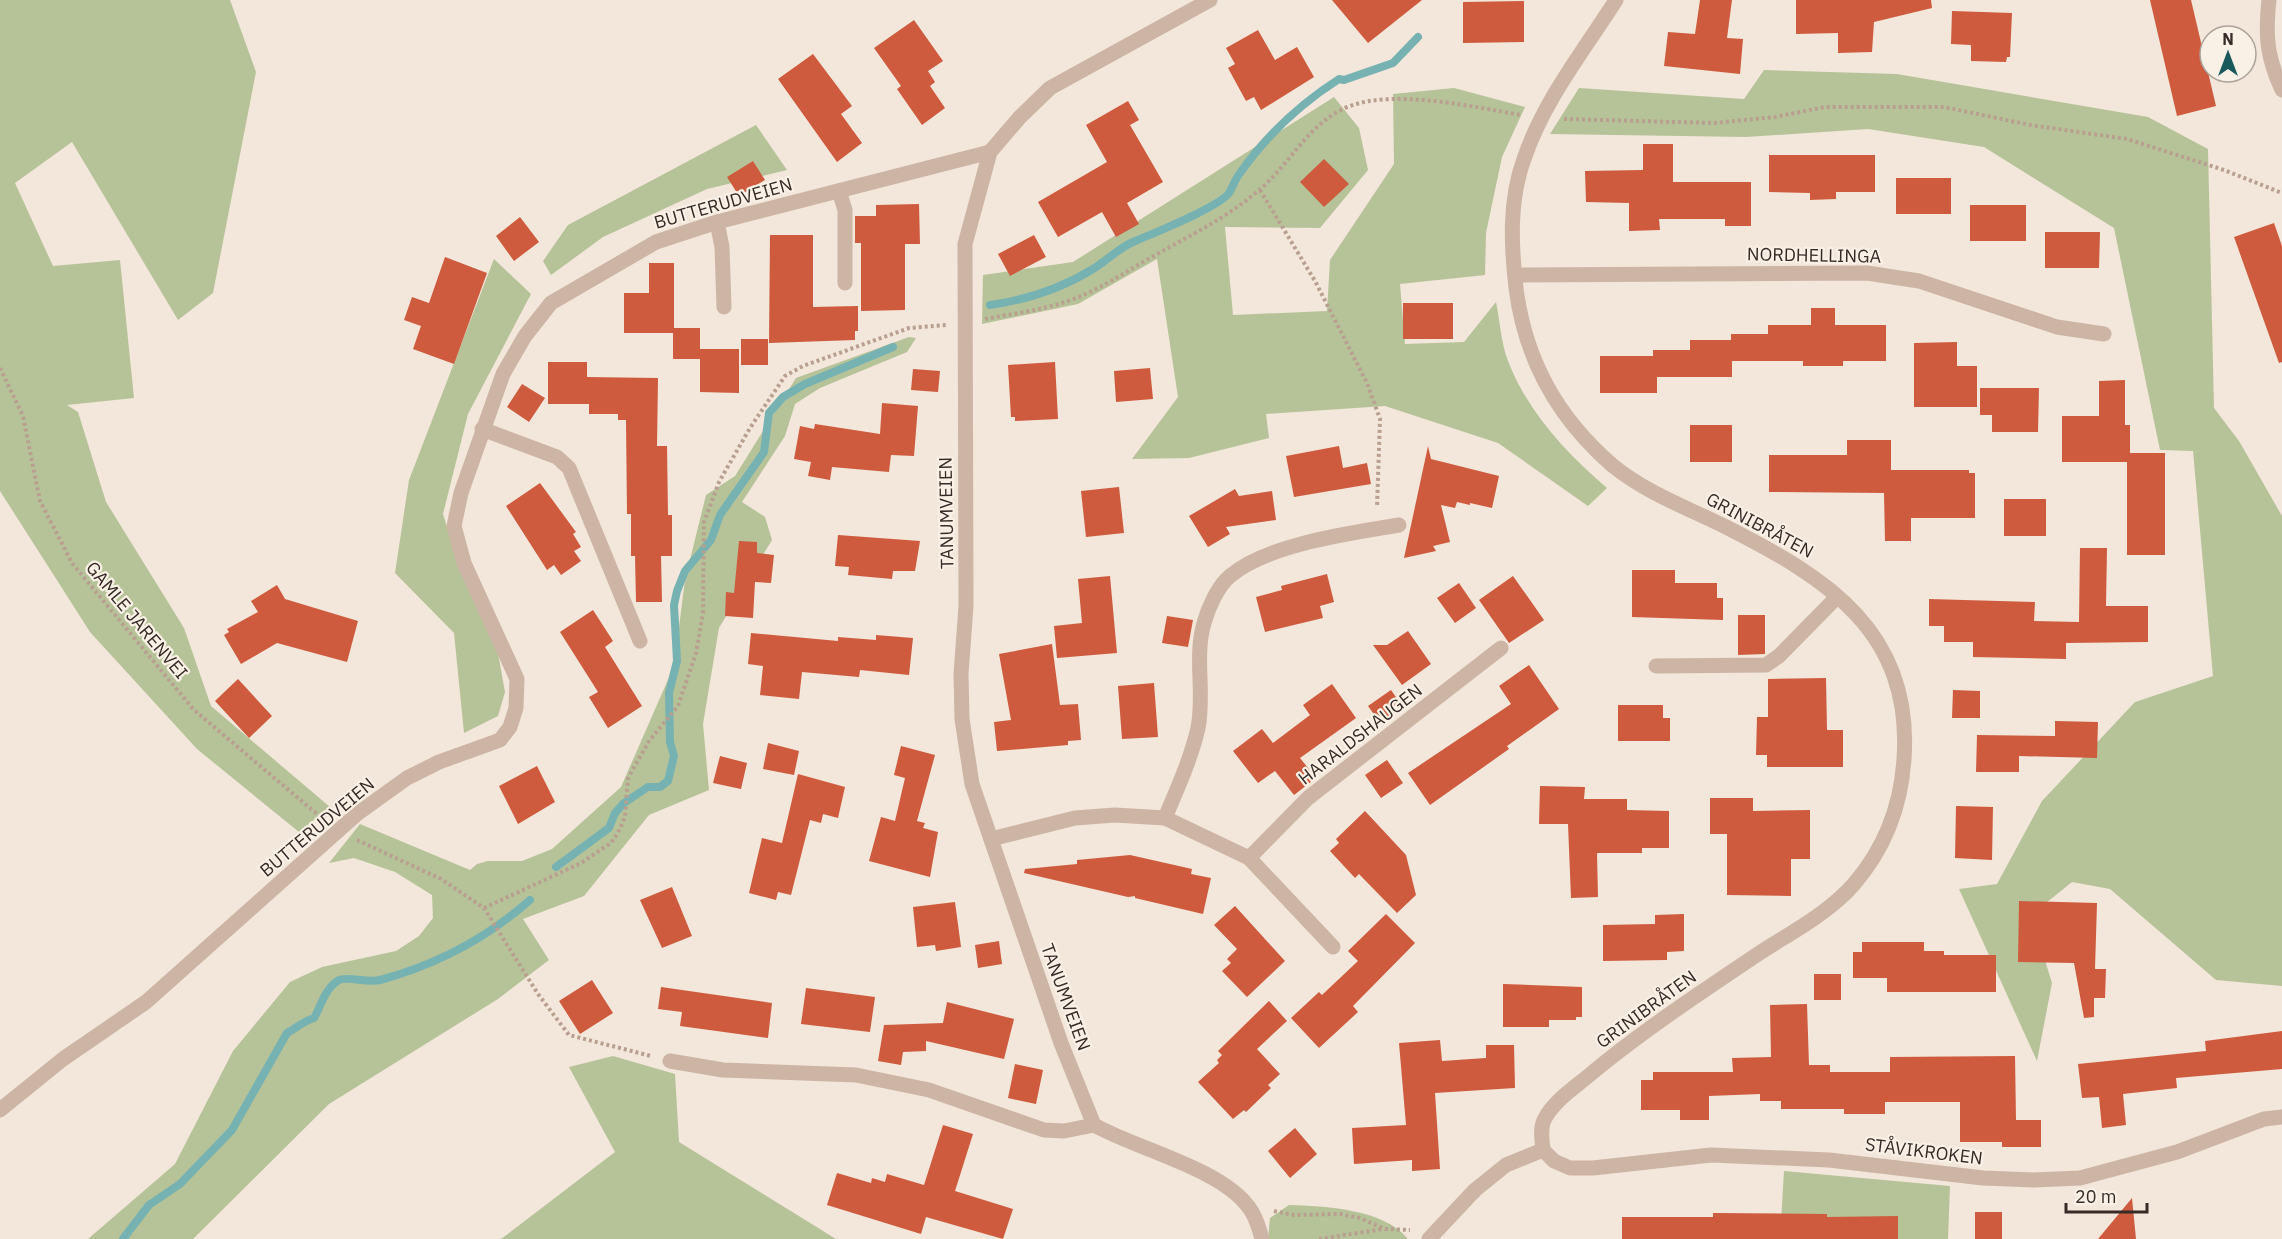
<svg xmlns="http://www.w3.org/2000/svg" width="2282" height="1239" font-family="'IBM Plex Sans',sans-serif">
<style>
.green{fill:#b6c399}
.lines{fill:none;stroke-linecap:round;stroke-linejoin:round}
.stream{stroke:#77b2b2;stroke-width:8}
.building{fill:#ce5b3d}
.path{stroke:#b89f8f;stroke-width:4;stroke-dasharray:3 3;stroke-linecap:butt}
.minor{stroke:#ccb5a5;stroke-width:15}
.labels{text-anchor:middle;dominant-baseline:central;stroke-width:4.5;stroke-linejoin:round;paint-order:stroke}
.street-label{font-size:18px;fill:#372b27;stroke:#faf1e6}
</style>
<rect width="100%" height="100%" fill="#f3e6da"/>
<g class="green">
<path d="M0 0H230L256 72 213 293 178 320 72 142 15 183 53 266 120 260 134 398 67 405 78 412 106 502 184 628 211 706 330 807 299 832 197 749 90 632 0 491Z"/>
<path d="M1764 70 1897 74 2148 117 2208 149 2214 408 2239 441 2282 516V986L2216 980 2110 889 2072 882 2031 915 2052 983 2037 1061 1959 889 1997 884 2042 801 2135 702 2213 676 2193 451 2160 450 2114 228 1984 147 1868 129 1746 137 1550 134 1579 88 1744 99Z"/>
<path d="M1454 88 1525 107 1502 157 1486 233 1485 275 1400 284 1405 344 1464 342 1496 302C1500 321 1501 343 1508 361 1527 411 1567 454 1607 488L1588 506 1498 443 1385 406 1266 414 1269 438 1189 458 1132 459 1178 397 1157 259 1078 304 982 324 983 275 1073 262 1334 97 1359 128 1368 170 1320 228 1225 227 1233 315 1327 311 1330 260 1394 164 1393 94Z"/>
<path d="M756 125 787 170 707 189 603 237 551 275 543 261 568 225Z"/>
<path d="M494 259 531 294 468 414 443 514 462 575 496 642 505 692 498 716 464 733 454 633 395 573 409 480Z"/>
<path d="M909 337 916 338 907 352 820 388 795 404 785 436 742 502 765 517 772 540 719 628 703 724 709 790 649 815 584 896 523 919 549 960 498 999 329 1104 193 1239H88L175 1164 233 1051 290 982 322 967 396 951 419 936 433 918 432 895 395 872 354 858 329 863 360 824 470 870 477 864 488 861H522L552 849 621 787 674 666 685 580 706 495 735 476 796 378Z"/>
<path d="M613 1056 675 1074 679 1142 836 1239H501L615 1152 569 1067Z"/>
<path d="M1784 1171 1950 1186 1948 1239H1780Z"/>
<path d="M1289 1205C1325 1206 1384 1209 1408 1239H1268L1270 1218Z"/>
</g>
<g class="lines">
<g class="stream">
<path d="M990 305C1026 300 1062 288 1093 269 1106 261 1118 249 1131 243 1151 234 1218 208 1229 193 1233 187 1235 179 1240 173 1266 136 1300 104 1339 79L1344 80 1393 63 1418 37"/>
<path d="M556 867 609 828 615 813 624 803 648 787H660L668 781 674 756 670 742 669 693 677 661 674 605 677 591 685 571 711 540 720 515 764 452 769 413 783 397 805 384 893 347"/>
<path d="M123 1239 149 1205 180 1184 232 1130 287 1033C296 1028 304 1021 314 1018 321 1006 325 988 339 980 346 976 368 983 380 980 435 965 487 938 530 900"/>
</g>
</g>
<g class="building">
<path d="M1332 0H1422L1368 43Z"/>
<path d="M1700 0H1732L1727 38 1743 39 1740 74 1664 66 1668 32 1695 34Z"/>
<path d="M1796 0H1931L1932 8 1874 22 1872 52 1838 53V33L1796 34Z"/>
<path d="M2150 0H2191L2216 106 2177 116Z"/>
<path d="M1524 1V42L1463 43V2Z"/>
<path d="M1952 11 2012 13 2010 57H2007L2006 62 1971 61V45L1951 44Z"/>
<path d="M914 20 943 61 928 71 935 82 930 86 945 108 922 125 897 89 901 86 874 48Z"/>
<path d="M1258 30 1275 60 1297 47 1314 77 1261 110 1254 97 1246 101 1228 68 1235 64 1226 48Z"/>
<path d="M813 54 852 106 841 114 862 143 837 162 778 79Z"/>
<path d="M1128 101 1139 120 1130 125 1163 182 1127 203 1139 224 1116 237 1102 212 1058 237 1038 202 1107 162 1086 125Z"/>
<path d="M1643 144H1673V182H1751V226H1725V219H1659L1660 230 1629 231V203L1586 202 1585 171 1643 170Z"/>
<path d="M1769 155H1875V192H1836V199L1810 200V193L1769 192Z"/>
<path d="M1324 159 1349 184 1324 207 1300 182Z"/>
<path d="M753 161 765 180 739 196 727 177Z"/>
<rect x="1896" y="178" width="55" height="36"/>
<path d="M919 204 920 244H905V310L861 311V243H855V216H876V205Z"/>
<rect x="1970" y="205" width="56" height="36"/>
<path d="M520 217 539 242 514 261 496 236Z"/>
<path d="M2274 223 2282 246V362L2279 363 2234 237Z"/>
<path d="M2045 232H2100L2099 268H2045Z"/>
<path d="M770 235H813V307L858 306V331H855V340L769 343Z"/>
<path d="M1034 235 1046 257 1010 276 998 254Z"/>
<path d="M445 257 487 273 454 364 413 349 421 326 404 320 412 297 429 303Z"/>
<path d="M649 263H674V328H700V349H739V393L700 392V359H673V333H624V293H649Z"/>
<rect x="1403" y="303" width="50" height="36"/>
<path d="M1811 308H1835V325H1886V361H1843V366H1803V361H1732V377H1657V393H1600V356H1653V350H1690V340H1731V334H1768V325H1811Z"/>
<rect x="741" y="339" width="27" height="26"/>
<path d="M1957 342V366H1977V407H1914V343Z"/>
<path d="M548 362H587V377L658 378 657 446H667L668 515H672V556H661L662 602H636L635 556H631V514H627L626 420H618V414H589V404H548Z"/>
<path d="M1055 362 1058 419 1015 421V417H1011L1008 365Z"/>
<path d="M1150 368 1153 399 1116 402 1114 371Z"/>
<path d="M913 369 940 371 938 392 911 390Z"/>
<path d="M2125 380V425H2130V453H2165V555H2127V462H2062V416H2099V381Z"/>
<path d="M522 384 545 398 529 422 507 407Z"/>
<path d="M1980 388H2039L2038 432H1992V415H1980Z"/>
<path d="M882 403 918 406 914 456 891 455 889 472 832 467 830 480 808 476 811 462 794 459 800 426 814 429 815 424 880 434Z"/>
<rect x="1690" y="425" width="42" height="37"/>
<path d="M1847 440H1891V470H1969V473H1975V518H1911V541H1885L1884 493 1769 492V455H1847Z"/>
<path d="M1339 446 1343 468 1367 463 1371 484 1294 497 1286 456Z"/>
<path d="M1428 446 1431 459 1499 476 1492 508 1470 503V505L1457 502 1455 508 1441 505 1450 542 1433 546 1436 551 1404 558Z"/>
<path d="M540 483 576 532 573 534 581 547 574 551 581 561 561 575 554 565 547 570 506 506Z"/>
<path d="M1119 487 1124 533 1086 537 1081 491Z"/>
<path d="M1235 489 1239 496 1272 491 1276 520 1226 527 1230 534 1208 547 1189 516Z"/>
<rect x="2004" y="499" width="42" height="37"/>
<path d="M838 535 920 541 915 571H893L892 579 848 575 849 567 835 566Z"/>
<path d="M739 541 757 542V553L774 555 771 583 755 582 753 618 725 616 726 592 734 593Z"/>
<path d="M2080 548H2107L2106 606H2148V642L2066 643V659L1973 657V642H1944V626H1929V599L2035 602 2034 621 2079 622Z"/>
<path d="M1632 570H1675V583H1717V598H1723V620L1632 617Z"/>
<path d="M1327 574 1334 602 1320 606 1323 618 1265 632 1256 597 1282 590 1281 586Z"/>
<path d="M1110 576 1117 653 1057 658 1054 626 1082 623 1078 579Z"/>
<path d="M1513 576 1544 620 1509 643 1479 600Z"/>
<path d="M1459 583 1476 608 1455 623 1437 598Z"/>
<path d="M277 585 285 599 358 621 347 662 277 643 241 664 224 635 229 632 227 629 258 612 251 601Z"/>
<path d="M593 610 613 641 605 647 642 706 608 728 589 697 598 692 560 632Z"/>
<path d="M1738 615H1765V654L1738 655Z"/>
<path d="M1167 616 1193 620 1188 647 1162 643Z"/>
<path d="M1408 631 1431 664 1402 685 1373 645H1387Z"/>
<path d="M751 633 838 641V637L876 640V635L913 638 909 675 860 670 859 677 802 672 799 699 760 695 763 666 748 664Z"/>
<path d="M1052 644 1060 705 1078 704 1081 740 1068 741V745L997 751 994 722 1011 720 999 654Z"/>
<path d="M1529 665 1559 709 1507 746 1509 749 1430 805 1408 773 1511 704 1499 686Z"/>
<path d="M1826 678 1827 730H1843V767H1767V755H1756L1757 717H1768V679Z"/>
<path d="M238 679 272 716 249 738 215 701Z"/>
<path d="M1154 683 1158 737 1122 739 1118 686Z"/>
<path d="M1332 684 1356 718 1300 758 1316 778 1294 795 1275 771 1258 783 1233 751 1262 729 1273 743 1310 715 1303 705Z"/>
<path d="M1391 690 1403 707 1381 724 1368 706Z"/>
<path d="M1953 690 1980 691V718H1952Z"/>
<path d="M1618 705H1663V718H1670V741H1618Z"/>
<path d="M2055 721 2098 722 2097 758 2019 756V772H1976L1977 735 2055 736Z"/>
<path d="M768 743 799 751 794 775 763 769Z"/>
<path d="M901 746 935 755 917 821 925 823 923 828 938 832 930 877 869 861 881 817 895 821 905 778 894 775Z"/>
<path d="M720 756 747 763 741 789 713 783Z"/>
<path d="M1387 760 1403 783 1381 798 1365 775Z"/>
<path d="M537 766 555 802 518 824 499 786Z"/>
<path d="M798 774 845 787 838 818 823 814 821 823 810 820 791 895 778 892 776 900 749 893 762 838 782 843Z"/>
<path d="M1540 786 1585 787 1584 799H1627V810L1669 811V848H1642V853H1597L1598 897 1571 898 1568 824H1539Z"/>
<path d="M1710 798H1753V811L1810 810V859H1791V896L1727 895V834H1710Z"/>
<path d="M1956 806 1993 807 1992 860 1955 858Z"/>
<path d="M1365 811 1406 855 1416 895 1397 913 1359 874 1355 878 1330 851 1339 843 1336 839Z"/>
<path d="M1130 855 1192 869 1191 874 1211 878 1203 914 1135 898V896L1128 897 1024 873 1025 869 1077 864V860Z"/>
<path d="M672 887 692 936 662 948 640 900Z"/>
<path d="M2019 901 2097 903 2095 969H2106L2105 998H2094V1017L2084 1018 2074 963 2018 962Z"/>
<path d="M955 902 961 947 936 951 935 945 917 947 913 907Z"/>
<path d="M1235 906 1285 961 1247 997 1222 971 1231 963 1227 959 1237 949 1214 925Z"/>
<path d="M1386 914 1415 943 1353 1006 1358 1012 1319 1048 1291 1018 1319 992 1322 995 1358 961 1348 951Z"/>
<path d="M1684 914V951L1667 952V960L1603 961V925L1655 924V915Z"/>
<path d="M999 941 1002 964 978 968 975 945Z"/>
<path d="M1862 942H1924V951H1944V955H1996V992H1887V978H1853V952H1862Z"/>
<rect x="1814" y="974" width="27" height="26"/>
<path d="M592 980 613 1013 580 1034 559 1001Z"/>
<path d="M1503 984 1582 987V1017H1576V1020H1549V1027H1503Z"/>
<path d="M661 987 772 1003 768 1038 680 1026 682 1012 658 1009Z"/>
<path d="M806 988 875 997 870 1032 801 1024Z"/>
<path d="M1269 1001 1287 1021 1257 1049 1280 1074 1268 1085 1271 1088 1246 1112 1244 1110 1233 1119 1198 1082 1219 1063 1217 1060 1222 1055 1218 1051Z"/>
<path d="M947 1002 1014 1019 1004 1059 926 1041V1051L903 1052 901 1065 878 1061 884 1025 943 1023Z"/>
<path d="M1807 1004 1809 1065H1830V1072H1890V1057L2015 1056 2016 1120H2041V1147H2002V1142H1960V1102H1885V1114H1844V1109H1781V1101H1760V1094L1709 1096V1120H1680V1110H1641V1080H1653V1072H1733L1732 1058 1771 1057 1770 1005Z"/>
<path d="M2282 1031V1069L2176 1078 2177 1088 2123 1094 2126 1125 2102 1128 2099 1097 2082 1098 2078 1064 2206 1051 2205 1041Z"/>
<path d="M1440 1040 1442 1061 1486 1058V1045H1514L1515 1088 1435 1093 1440 1169 1412 1171V1160L1354 1164 1352 1128 1406 1125 1399 1043Z"/>
<path d="M1015 1064 1043 1070 1036 1104 1008 1098Z"/>
<path d="M943 1125 973 1134 955 1191 1013 1209 1003 1239 926 1217 921 1234 827 1205 837 1173 871 1183 872 1178 885 1182 887 1174 924 1185Z"/>
<path d="M1295 1128 1317 1154 1290 1178 1268 1151Z"/>
<path d="M2132 1198 2136 1239H2098Z"/>
<rect x="1975" y="1212" width="27" height="27"/>
<path d="M1713 1213 1827 1214V1217L1898 1216V1239H1622V1217H1713Z"/>
</g>
<g class="lines">
<g class="path">
<path d="M1564 119 1714 123 1775 117 1825 107H1944L2030 125 2127 139 2224 170 2282 193"/>
<path d="M1260 190 1315 281 1367 383 1380 419 1377 507"/>
<path d="M985 319C1012 314 1040 310 1065 302 1096 292 1122 274 1150 258 1187 237 1225 219 1258 191 1290 165 1309 121 1350 106 1396 89 1474 107 1521 115"/>
<path d="M0 368 23 416 40 501 72 563 194 710 323 819"/>
<path d="M357 840 441 879 484 908 538 994 569 1035 651 1056"/>
<path d="M484 908 581 863 611 843 618 833 625 817 628 778 649 741 678 706 696 653 703 613 704 522 719 482 750 428 785 376 803 366 909 328 946 325"/>
<path d="M1274 1211 1294 1215 1340 1214 1360 1218 1385 1229 1410 1230"/>
<path d="M1319 1239 1383 1229"/>
</g>
<g class="minor">
<path d="M1210 0 1050 88 1020 117 990 152 965 244 966 606 961 674 962 719 972 784 1061 1043 1094 1125C1137 1149 1218 1168 1247 1205 1255 1214 1259 1227 1262 1239"/>
<path d="M1616 0C1583 52 1544 100 1524 159 1509 200 1511 245 1516 288 1525 360 1557 417 1612 465 1646 493 1688 508 1726 527 1827 578 1913 632 1904 759 1901 806 1885 848 1854 884 1828 914 1788 934 1755 956 1700 993 1644 1030 1593 1072 1576 1087 1554 1100 1544 1120 1540 1129 1542 1140 1543 1150L1554 1161 1570 1168H1593L1711 1155 1829 1160 1983 1178 2034 1180 2080 1178 2177 1152 2264 1119 2282 1117"/>
<path d="M2269 0C2265 36 2267 57 2282 90"/>
<path d="M839 191 845 210V283"/>
<path d="M717 222 722 247 724 307"/>
<path d="M1515 275 1867 273 1919 281 2057 327 2104 334"/>
<path d="M482 429 557 457 569 468 640 641"/>
<path d="M1656 666 1766 665 1779 656 1837 597"/>
<path d="M1165 818C1177 789 1191 759 1198 728 1205 694 1194 657 1204 623 1208 608 1218 586 1230 576 1267 544 1352 533 1399 525"/>
<path d="M991 839 1075 818 1115 815 1165 818 1249 858 1333 947"/>
<path d="M1249 858 1308 798 1501 648"/>
<path d="M670 1061 723 1070 856 1075 929 1090 1044 1130 1064 1131 1094 1125"/>
<path d="M0 1110 63 1059 146 1002 357 814 407 778 439 762 500 740 510 727 516 708 517 679 464 563 454 526 461 493 503 374 525 336 551 303 656 242 717 222 990 152"/>
<path d="M1429 1239 1475 1190 1506 1165 1543 1150"/>
</g>
</g>
<g class="labels">
<g class="street-label">
<text transform="translate(723 203) rotate(-16)">BUTTERUDVEIEN</text>
<text transform="translate(1814 255) rotate(1)">NORDHELLINGA</text>
<text transform="translate(946 513) rotate(-91)">TANUMVEIEN</text>
<text transform="translate(1760 525) rotate(28)">GRINIBRÅTEN</text>
<text transform="translate(137 620) rotate(50)">GAMLE JARENVEI</text>
<text transform="translate(1360 734) rotate(-38)">HARALDSHAUGEN</text>
<text transform="translate(317 827) rotate(-40)">BUTTERUDVEIEN</text>
<text transform="translate(1066 997) rotate(70)">TANUMVEIEN</text>
<text transform="translate(1646 1009) rotate(-36)">GRINIBRÅTEN</text>
<text transform="translate(1924 1151) rotate(7)">STÅVIKROKEN</text>
</g>
</g>
<g transform="translate(2228 54)"><circle r="28" fill="#faf1e6" stroke="#aca29a" stroke-width="1.5"/>
<path d="M0-4.5L10 22L0 15L-10 22Z" fill="#19595b"/>
<text y="-9" font-size="16" font-weight="bold" text-anchor="middle" fill="#372b27">N</text>
</g>
<path d="M2066 1203v9h81v-9" fill="none" stroke="#372b27" stroke-width="3"/>
<text x="2075" y="1203" font-size="18" fill="#372b27" stroke="#faf1e6" stroke-width="4.5" paint-order="stroke">20 m</text>
</svg>
